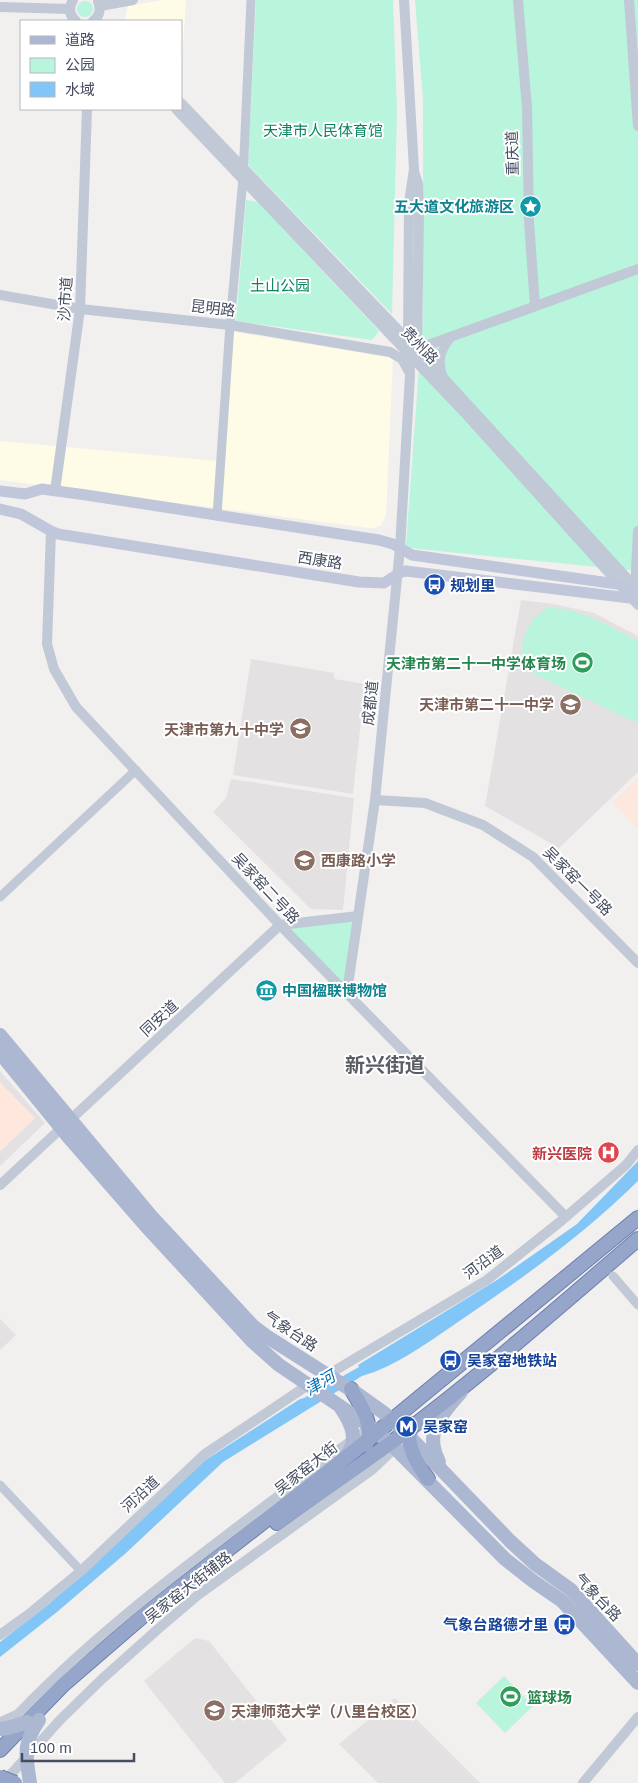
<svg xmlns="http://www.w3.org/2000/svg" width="638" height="1783" font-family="Arial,'Noto Sans SC',sans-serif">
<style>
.commercial{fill:#fefce7}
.education{fill:#e3e1e1}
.medical{fill:#fee7dd}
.green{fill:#b9f4dc}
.water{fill:#81c6f6}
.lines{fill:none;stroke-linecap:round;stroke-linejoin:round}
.trunk-casing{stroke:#6c7fb0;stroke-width:16}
.minor{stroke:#c1c8d6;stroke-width:9}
.tertiary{stroke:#c1c8d6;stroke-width:10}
.secondary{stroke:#c0c7da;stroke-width:11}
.primary{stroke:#acb7d1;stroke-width:14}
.trunk{stroke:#96a6ca;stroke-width:14}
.trunk-bridge-casing{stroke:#6c7fb0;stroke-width:16;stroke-linecap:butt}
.primary-bridge{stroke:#acb7d1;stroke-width:14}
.trunk-bridge{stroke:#96a6ca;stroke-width:14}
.labels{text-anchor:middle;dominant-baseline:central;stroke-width:4;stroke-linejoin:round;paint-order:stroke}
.park-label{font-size:15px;fill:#0c8460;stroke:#fff}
.street-label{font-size:15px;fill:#454d5f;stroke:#fff}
.culture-label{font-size:15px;font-weight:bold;fill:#0d838f;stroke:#fff;text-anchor:end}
.transit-label{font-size:15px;font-weight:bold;fill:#164399;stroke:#fff;text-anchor:start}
.leisure-label{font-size:15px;font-weight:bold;fill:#27864d;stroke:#fff;text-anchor:end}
.education-label{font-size:15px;font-weight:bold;fill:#785e54;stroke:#fff;text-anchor:end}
.health-label{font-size:15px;font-weight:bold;fill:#be3a42;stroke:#fff;text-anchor:end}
.water-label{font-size:16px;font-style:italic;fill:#006bb7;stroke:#fff}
.district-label{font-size:20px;font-weight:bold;fill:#5b5d65;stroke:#fff}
</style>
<rect width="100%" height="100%" fill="#f2efef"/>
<g class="commercial">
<path d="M163 0H186L181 76V21H124L128 6Z"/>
<path d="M234 332 393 358 386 516 381 525 375 528H369L0 480V441L218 461Z"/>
</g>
<g class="education">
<path d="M521 600 554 604 594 613 638 636V772L559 848 485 806Z"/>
<path d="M251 659 334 673V679L365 684 353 794 233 775Z"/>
<path d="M231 779 354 798 343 910 311 909 213 812 226 798Z"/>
<path d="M0 1071 45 1123 0 1166Z"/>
<path d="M0 1319 16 1335 0 1350Z"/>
<path d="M195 1638 209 1641 287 1740 235 1783H225L144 1681Z"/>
<path d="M395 1698 480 1783H378L339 1744Z"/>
</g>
<g class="medical">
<path d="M638 778V829L613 802Z"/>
<path d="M0 1082 35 1118 0 1152Z"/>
</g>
<g class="green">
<path d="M256 0H393L397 109 392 314 248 165Z"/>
<path d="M415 0H638V571L409 548 406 545 423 313V99Z"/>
<circle cx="85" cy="9" r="8"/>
<path d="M246 200 258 202 379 331 372 340 236 321Z"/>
<path d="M547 608C580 607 609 627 638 641V721L635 722 528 671 522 655 523 638 534 618Z"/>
<path d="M355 915 343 992 277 925Z"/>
<path d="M504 1676 533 1706 505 1733 476 1703Z"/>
</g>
<path class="water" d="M638 1161V1181C582 1236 523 1278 458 1322 430 1341 395 1367 362 1376L223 1462 126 1553 57 1612 0 1657V1642L49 1604 204 1461 300 1399 304 1398 359 1367 358 1365 497 1280 577 1224Z"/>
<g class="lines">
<defs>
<g id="trunk">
<path d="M351 1389C361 1405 375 1426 366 1445"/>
<path d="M411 1424C404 1443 417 1464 428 1479"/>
<path d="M277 1523C319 1493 363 1464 404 1433 485 1372 561 1305 638 1239"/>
<path d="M0 1750 63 1685 143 1616 358 1448 638 1218"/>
</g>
</defs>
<use href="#trunk" class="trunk-casing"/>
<g class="minor">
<path d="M443 376C437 360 441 350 451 337"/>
<path d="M217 516 230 325 243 178 251 0"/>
<path d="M0 897 136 770"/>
<path d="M613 1276 638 1305"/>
<path d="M0 1485 81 1571"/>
<path d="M0 1722 15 1715"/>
</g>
<g class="tertiary">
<path d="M73 0C68 8 69 15 76 21"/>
<path d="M518 0 527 108 529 221 535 306"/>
<path d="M629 0 638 126"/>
<path d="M100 6 133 0"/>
<path d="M0 7 70 9"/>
<path d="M93 21C100 16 101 9 98 1"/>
<path d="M181 103 426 359 637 589"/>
<path d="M176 109 464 412 638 605"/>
<path d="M414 171 418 184 419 211 417 349"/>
<path d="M0 295 80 309 230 325 390 352 402 359 409 372"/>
<path d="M412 353 417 349 638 269"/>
<path d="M55 491 80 309 87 109"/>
<path d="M51 531 47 644 54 669 76 707 280 925 566 1217"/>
<path d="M635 591 638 531"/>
<path d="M375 800 425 803 483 825 533 857 638 963"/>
<path d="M347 992 375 800 400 548 410 375 408 342 409 203 414 169 404 0"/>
<path d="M0 1185 280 925 358 916"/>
<path d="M329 1374 487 1280 561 1221 626 1165 638 1150"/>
<path d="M0 1635 29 1614 81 1571 205 1454 308 1385"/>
<path d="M5 1728C81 1645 176 1573 265 1506 301 1480 335 1450 372 1427"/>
<path d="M3 1783 60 1720 102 1679 158 1629 198 1595 373 1469 396 1447 399 1443"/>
<path d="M583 1783 638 1717"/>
</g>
<g class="secondary">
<path d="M0 491 25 494 42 489 86 495 379 540 393 544 412 555 638 587"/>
<path d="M0 509 21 514 51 531 58 534 359 582 384 583 401 572 406 571 638 599"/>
</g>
<g class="primary">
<path d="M0 1035 151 1216 253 1326 269 1338 356 1393 384 1413 405 1432 510 1541 535 1564 571 1590 638 1664"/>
<path d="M0 1053 71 1140 145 1225 252 1341 279 1365 368 1425 390 1443 505 1559 533 1581 562 1601 638 1683"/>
<path d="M341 1408C352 1424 360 1443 344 1458"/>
<path d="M439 1462C423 1431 442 1415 461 1392"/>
</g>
<use href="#trunk" class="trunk"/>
<defs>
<path id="trunk-bridge" d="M0 1777 15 1783"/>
</defs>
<use href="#trunk-bridge" class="trunk-bridge-casing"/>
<g class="primary-bridge">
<path d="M0 1729 8 1728 27 1722"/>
<path d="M30 1783C26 1755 22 1745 39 1720"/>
</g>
<use href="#trunk-bridge" class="trunk-bridge"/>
</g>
<defs>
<symbol id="sight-disc" viewBox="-11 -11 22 22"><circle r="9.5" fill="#0f9aa8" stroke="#fff"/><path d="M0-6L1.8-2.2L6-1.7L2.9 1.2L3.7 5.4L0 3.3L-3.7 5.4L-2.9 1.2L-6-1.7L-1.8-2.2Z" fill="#fff"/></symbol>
<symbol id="bus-disc" viewBox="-11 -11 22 22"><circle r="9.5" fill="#1a4fb4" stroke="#fff"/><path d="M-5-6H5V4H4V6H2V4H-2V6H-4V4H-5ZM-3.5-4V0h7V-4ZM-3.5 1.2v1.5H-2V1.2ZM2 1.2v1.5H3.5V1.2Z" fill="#fff"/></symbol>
<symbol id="stadium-disc" viewBox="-11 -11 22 22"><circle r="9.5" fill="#2e9e5b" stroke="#fff"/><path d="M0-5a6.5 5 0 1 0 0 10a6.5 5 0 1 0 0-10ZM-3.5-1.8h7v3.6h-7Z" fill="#fff"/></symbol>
<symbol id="school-disc" viewBox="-11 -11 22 22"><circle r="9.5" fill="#8d6e63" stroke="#fff"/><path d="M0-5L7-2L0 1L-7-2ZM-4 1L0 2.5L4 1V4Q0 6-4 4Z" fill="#fff"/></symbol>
<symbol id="museum-disc" viewBox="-11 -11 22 22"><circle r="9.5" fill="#0f9aa8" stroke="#fff"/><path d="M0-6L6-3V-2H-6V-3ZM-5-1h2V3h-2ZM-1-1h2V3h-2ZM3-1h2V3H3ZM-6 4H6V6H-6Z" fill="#fff"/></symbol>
<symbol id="hospital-disc" viewBox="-11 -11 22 22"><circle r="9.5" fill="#e0444e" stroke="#fff"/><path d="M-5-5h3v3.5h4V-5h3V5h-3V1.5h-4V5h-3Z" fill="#fff"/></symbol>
<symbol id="metro-disc" viewBox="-11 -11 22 22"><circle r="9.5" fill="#1a4fb4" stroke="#fff"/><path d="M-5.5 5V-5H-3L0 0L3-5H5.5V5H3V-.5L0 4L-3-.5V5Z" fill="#fff"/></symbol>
<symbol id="university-disc" viewBox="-11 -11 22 22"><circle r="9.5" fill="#8d6e63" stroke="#fff"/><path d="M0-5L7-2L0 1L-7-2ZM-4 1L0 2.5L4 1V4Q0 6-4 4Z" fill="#fff"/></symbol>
</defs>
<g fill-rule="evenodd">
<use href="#sight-disc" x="518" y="194" width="25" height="25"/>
<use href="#bus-disc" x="422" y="572" width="25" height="25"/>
<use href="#stadium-disc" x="570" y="650" width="25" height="25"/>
<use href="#school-disc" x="558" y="692" width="25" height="25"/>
<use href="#school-disc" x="288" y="716" width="25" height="25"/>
<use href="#school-disc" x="292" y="848" width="25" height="25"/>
<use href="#museum-disc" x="254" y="978" width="25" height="25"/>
<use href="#hospital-disc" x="596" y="1140" width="25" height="25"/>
<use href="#bus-disc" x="438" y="1348" width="25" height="25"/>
<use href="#metro-disc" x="394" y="1414" width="25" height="25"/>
<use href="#bus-disc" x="552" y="1612" width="25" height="25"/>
<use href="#stadium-disc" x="498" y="1684" width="25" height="25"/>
<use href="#university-disc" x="202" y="1698" width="25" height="25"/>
</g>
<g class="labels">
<g class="park-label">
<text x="323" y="130">天津市人民体育馆</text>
<text x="280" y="285">土山公园</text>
</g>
<g class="street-label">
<text transform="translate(512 153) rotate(-91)">重庆道</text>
<text transform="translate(65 299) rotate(-86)">沙市道</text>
<text transform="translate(213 308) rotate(7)">昆明路</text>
<text transform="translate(420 345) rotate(46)">贵州路</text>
<text transform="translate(320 560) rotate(9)">西康路</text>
<text transform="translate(370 703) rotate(-84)">成都道</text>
<text transform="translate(578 881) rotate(45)">吴家窑一号路</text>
<text transform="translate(266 888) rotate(47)">吴家窑二号路</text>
<text transform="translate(159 1018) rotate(-43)">同安道</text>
<text transform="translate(483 1262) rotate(-36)">河沿道</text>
<text transform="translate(291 1331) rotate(33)">气象台路</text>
<text transform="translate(306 1468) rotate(-38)">吴家窑大街</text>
<text transform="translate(140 1494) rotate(-43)">河沿道</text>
<text transform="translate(188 1587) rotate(-38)">吴家窑大街辅路</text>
<text transform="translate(598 1597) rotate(46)">气象台路</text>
</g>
<g class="culture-label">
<text x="514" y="206">五大道文化旅游区</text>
<text x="282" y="990" text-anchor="start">中国楹联博物馆</text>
</g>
<g class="transit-label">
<text x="450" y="585">规划里</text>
<text x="467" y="1360">吴家窑地铁站</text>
<text x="423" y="1426">吴家窑</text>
<text x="548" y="1624" text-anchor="end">气象台路德才里</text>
</g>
<g class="leisure-label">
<text x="566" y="663">天津市第二十一中学体育场</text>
<text x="527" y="1697" text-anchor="start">篮球场</text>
</g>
<g class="education-label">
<text x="554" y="704">天津市第二十一中学</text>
<text x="284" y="729">天津市第九十中学</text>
<text x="321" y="860" text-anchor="start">西康路小学</text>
<text x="231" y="1711" text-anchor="start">天津师范大学（八里台校区）</text>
</g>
<g class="health-label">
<text x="592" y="1153">新兴医院</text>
</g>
<g class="water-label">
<text transform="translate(320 1383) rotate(-31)">津河</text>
</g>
<g class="district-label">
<text x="385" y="1065">新兴街道</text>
</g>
</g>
<rect x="20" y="20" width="162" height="90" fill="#ffffff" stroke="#b5b8bf"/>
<rect x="30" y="36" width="25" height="8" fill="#acb7d1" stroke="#b5b8bf"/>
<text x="65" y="45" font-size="15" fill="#454d5f">道路</text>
<rect x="30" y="58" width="25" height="15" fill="#b9f4dc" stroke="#b5b8bf"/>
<text x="65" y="70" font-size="15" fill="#454d5f">公园</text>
<rect x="30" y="82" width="25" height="15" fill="#81c6f6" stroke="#b5b8bf"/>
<text x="65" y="95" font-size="15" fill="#454d5f">水域</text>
<path d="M22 1753v8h112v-8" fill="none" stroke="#454d5f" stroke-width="2.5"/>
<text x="30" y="1753" font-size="15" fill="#454d5f" stroke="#ffffff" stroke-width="4" paint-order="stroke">100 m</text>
</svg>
